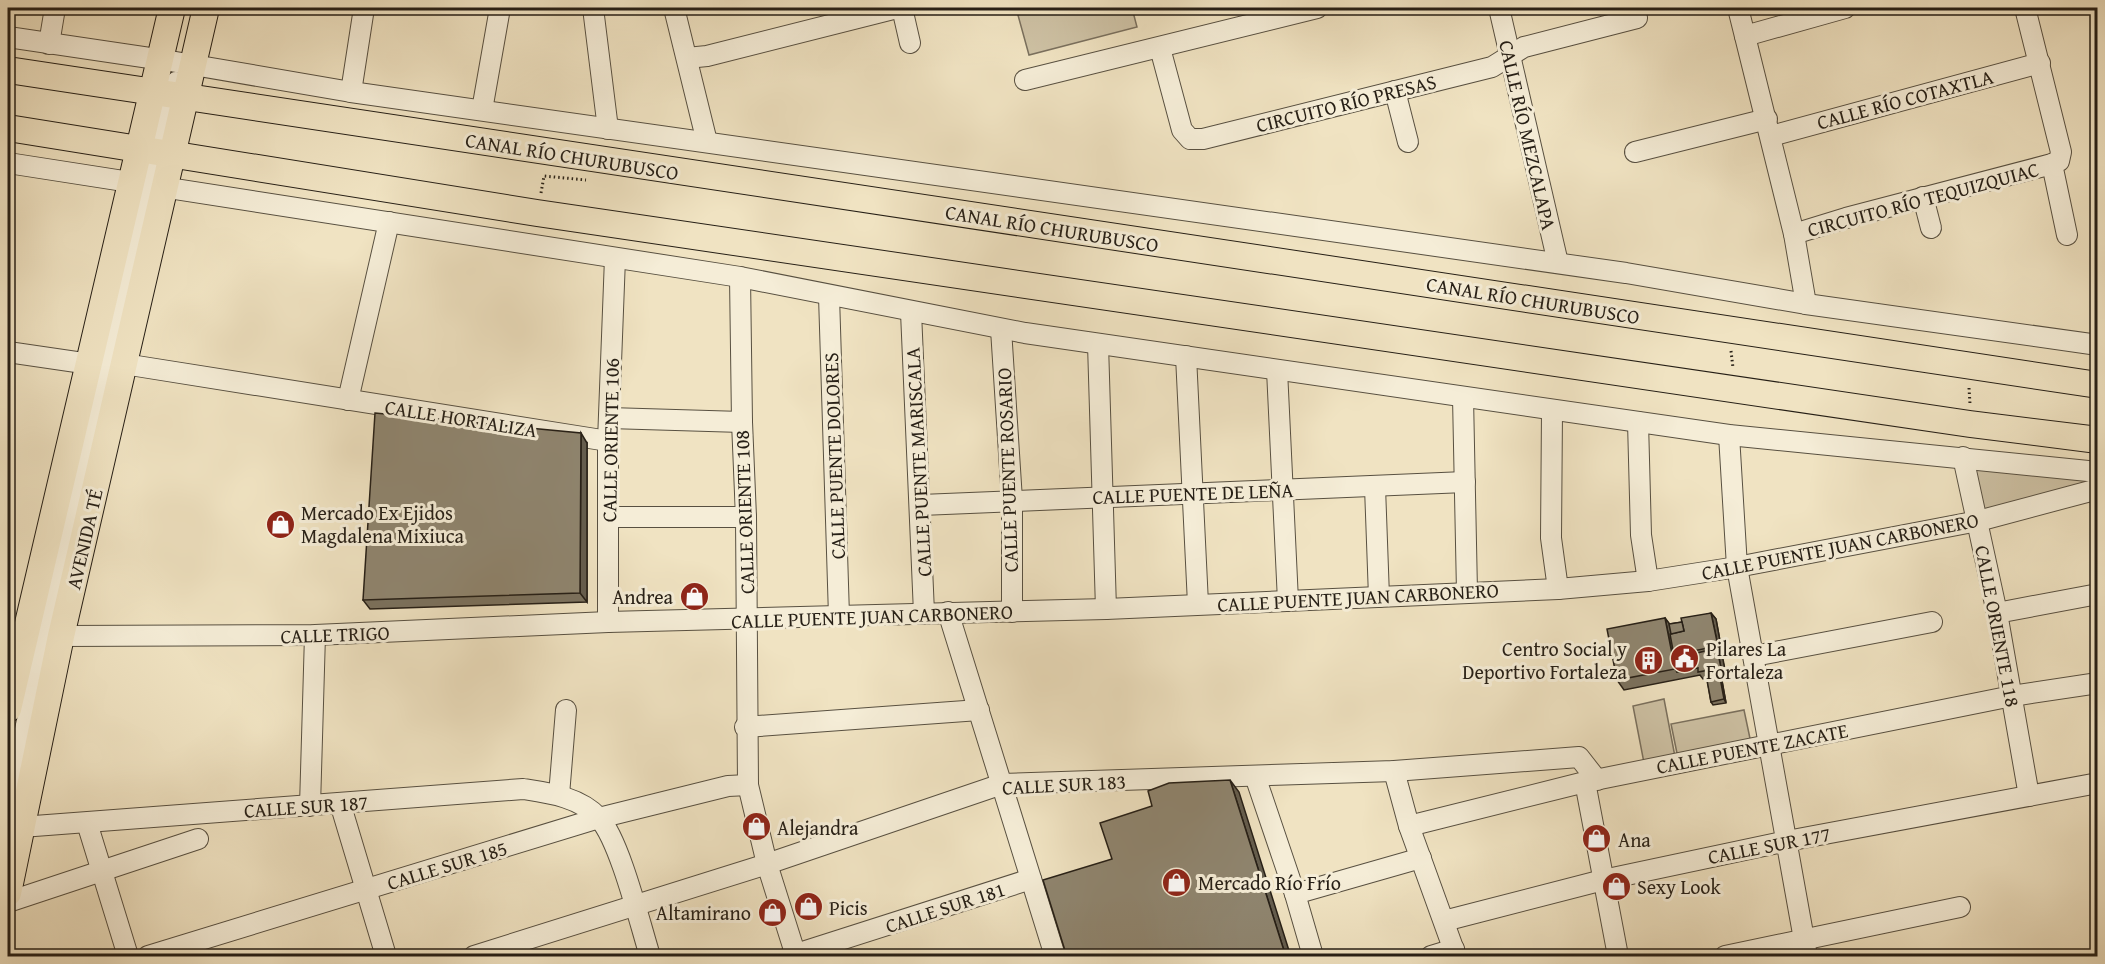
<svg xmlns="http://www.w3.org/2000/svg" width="2105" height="964" font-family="'Gentium Book Plus',serif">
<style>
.green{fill:#cec2a5;stroke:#7a705e;stroke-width:1.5}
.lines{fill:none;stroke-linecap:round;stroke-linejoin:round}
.minor-casing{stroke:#585041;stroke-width:22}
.major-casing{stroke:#261f16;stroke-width:28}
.path{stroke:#261f16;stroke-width:3;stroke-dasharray:1.5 3;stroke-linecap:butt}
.minor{stroke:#f5edd7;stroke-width:20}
.major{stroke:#f0e3c2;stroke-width:26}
.wall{fill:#7b725f;stroke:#261f16;stroke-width:1.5}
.shaded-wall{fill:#645d4e;stroke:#261f16;stroke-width:1.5}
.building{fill:#8f856f;stroke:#261f16;stroke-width:1.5}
.labels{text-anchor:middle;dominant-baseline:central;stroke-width:6;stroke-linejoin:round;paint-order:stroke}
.street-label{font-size:20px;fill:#261f16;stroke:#f5edd7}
.poi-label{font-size:20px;fill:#261f16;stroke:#f5edd7;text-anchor:start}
</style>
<rect width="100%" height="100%" fill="#f0e3c2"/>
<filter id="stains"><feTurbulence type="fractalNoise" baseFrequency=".00333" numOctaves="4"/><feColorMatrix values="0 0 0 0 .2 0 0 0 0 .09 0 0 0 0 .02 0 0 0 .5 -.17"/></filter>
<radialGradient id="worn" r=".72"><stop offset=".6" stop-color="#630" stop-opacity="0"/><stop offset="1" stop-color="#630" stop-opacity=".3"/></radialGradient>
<g class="green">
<path d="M1016 8H1132L1137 27 1029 55Z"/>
<path d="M1973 466 2097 479V485L1981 514Z"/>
<path d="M1664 699 1676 762 1645 768 1633 706Z"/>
<path d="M1744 710 1752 748 1679 763 1671 724Z"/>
</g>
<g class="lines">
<defs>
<g id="minor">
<path d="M593 8 608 129"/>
<path d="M674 8 707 142"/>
<path d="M902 8 910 43"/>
<path d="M1499 8 1558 263"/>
<path d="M1738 8 1794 234 1806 304"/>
<path d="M2025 8 2061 152 2059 161 2052 164 2067 235"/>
<path d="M1745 36 1845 8"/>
<path d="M8 37 170 61 351 92 1626 273 1806 304 2098 345"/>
<path d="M49 44 55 8"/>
<path d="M1160 48 1182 130 1190 139H1203L1492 67 1524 47 1637 18"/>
<path d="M687 58 707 56 897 8"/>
<path d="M1025 80 1317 8"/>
<path d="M1395 91 1408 142"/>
<path d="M351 92 364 8"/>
<path d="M482 110 500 8"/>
<path d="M1771 136 2040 63"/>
<path d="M1635 152 1767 119"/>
<path d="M8 163 740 277 1025 333 1729 435 2098 472"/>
<path d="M1923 197 1931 228"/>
<path d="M1794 234 1846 218 2052 164"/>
<path d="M740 277 742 422 746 517 748 785 767 864 796 956"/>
<path d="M829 296 839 616"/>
<path d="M911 312 924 613"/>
<path d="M1001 329 1012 500V612"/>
<path d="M1098 344 1106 609"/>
<path d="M8 352 90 364"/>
<path d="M1186 356 1198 604"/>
<path d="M124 364 608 441"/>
<path d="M1277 370 1288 601"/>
<path d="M1463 397 1467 592"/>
<path d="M348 400 389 222"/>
<path d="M1552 411 1551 538 1558 589"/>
<path d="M609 418 742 422"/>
<path d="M1638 422 1641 535 1648 581"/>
<path d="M1729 435 1737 567 1807 956"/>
<path d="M1963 457 1997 613 2029 796"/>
<path d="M1375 487 1379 597"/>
<path d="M921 505 1465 482"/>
<path d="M610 517H746"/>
<path d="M948 612 1055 956"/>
<path d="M1997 613 2098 594"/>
<path d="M608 622V441L615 258"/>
<path d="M61 636 315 635 608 622 1106 609 1558 589 1648 581 1737 567 1978 521 2098 489"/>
<path d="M1754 656 1932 622"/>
<path d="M745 727 979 710"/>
<path d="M1394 771 1409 826 1456 956"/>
<path d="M1255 776 1295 894 1313 956"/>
<path d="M1585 782 1618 956"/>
<path d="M559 795 566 710"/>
<path d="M340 803 386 956"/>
<path d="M8 804 157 151 176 82"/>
<path d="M310 806 315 635"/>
<path d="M87 823 128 956"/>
<path d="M1409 826 1585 782 2012 696 2098 683"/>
<path d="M8 828 523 789C549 793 580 797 599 818 620 841 640 924 650 956"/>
<path d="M1295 894 1421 858"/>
<path d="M8 902 198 839"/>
<path d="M1444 921 1603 880 1787 841 2098 783"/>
<path d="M148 956 599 818 728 786 748 785"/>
<path d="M474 956 767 864 1002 784 1394 771 1579 757 1597 780"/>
<path d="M790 956 1031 879"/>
<path d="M1431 956 1454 949"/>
<path d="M1725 956 1960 907"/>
</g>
<g id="major">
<path d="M8 70 2098 385"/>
<path d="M8 128 537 213 1970 424 2098 440"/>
<path d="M8 709 172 8"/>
<path d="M8 893 61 636 206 8"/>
</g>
</defs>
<use href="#minor" class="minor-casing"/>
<use href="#major" class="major-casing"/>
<g class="path">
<path d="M541 193 544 176 586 180"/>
<path d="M1731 351 1733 368"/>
<path d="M1969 388 1970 404"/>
</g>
<use href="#minor" class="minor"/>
<use href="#major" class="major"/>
</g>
<g class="wall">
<path d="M587 443V602L370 609 363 600Z"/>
<path d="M1711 613 1716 619 1722 652 1721 653 1726 675H1721L1726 703 1713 705 1711 702 1707 678 1703 679 1700 675 1624 690 1617 680 1665 618 1669 624 1682 622Z"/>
</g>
<g class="shaded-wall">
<path d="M581 433 587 443V602L580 593Z"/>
<path d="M1711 613 1716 619 1722 652 1718 646Z"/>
<path d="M1665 618 1672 627 1677 672 1675 669Z"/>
<path d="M1717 648 1722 654 1726 675 1721 668Z"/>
<path d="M1719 672 1721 676 1726 703 1724 699Z"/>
<path d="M1230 780 1239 792 1291 957H1286Z"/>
</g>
<g class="building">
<path d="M375 413 581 433 580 593 363 600Z"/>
<path d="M1711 613 1718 646 1688 652 1689 655 1717 648 1721 668 1698 672V668L1677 672 1670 634 1684 631 1681 618Z"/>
<path d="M1665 618 1675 669 1617 680 1607 629Z"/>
<path d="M1682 622 1684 631 1671 634 1669 624Z"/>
<path d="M1719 672 1724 699 1711 702 1706 675Z"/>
<path d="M1230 780 1286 957H1067L1043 880 1112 859 1100 823 1152 806 1148 791 1169 783Z"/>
</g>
<defs>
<symbol id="shop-disc" viewBox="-11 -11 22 22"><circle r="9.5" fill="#8f2418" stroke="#f5edd7"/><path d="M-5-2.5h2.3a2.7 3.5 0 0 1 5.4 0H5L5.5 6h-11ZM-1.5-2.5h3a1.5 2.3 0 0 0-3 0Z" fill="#fff"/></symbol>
<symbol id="civic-disc" viewBox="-11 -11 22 22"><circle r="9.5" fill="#8f2418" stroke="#f5edd7"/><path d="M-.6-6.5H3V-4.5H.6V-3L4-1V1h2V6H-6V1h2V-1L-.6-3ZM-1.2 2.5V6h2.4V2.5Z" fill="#fff"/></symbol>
<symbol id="building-disc" viewBox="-11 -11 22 22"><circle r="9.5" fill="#8f2418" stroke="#f5edd7"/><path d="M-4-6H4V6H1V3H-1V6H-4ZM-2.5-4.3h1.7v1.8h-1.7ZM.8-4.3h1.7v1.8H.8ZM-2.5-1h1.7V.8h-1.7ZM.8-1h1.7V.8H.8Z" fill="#fff"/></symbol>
</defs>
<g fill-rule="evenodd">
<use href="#shop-disc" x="264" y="508" width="33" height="33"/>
<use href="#shop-disc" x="678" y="580" width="33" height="33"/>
<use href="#civic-disc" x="1668" y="642" width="33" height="33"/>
<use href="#building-disc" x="1632" y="644" width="33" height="33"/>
<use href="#shop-disc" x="740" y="810" width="33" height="33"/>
<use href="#shop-disc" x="1580" y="822" width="33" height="33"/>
<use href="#shop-disc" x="1160" y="866" width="33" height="33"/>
<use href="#shop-disc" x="1600" y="870" width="33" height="33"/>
<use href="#shop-disc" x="792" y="890" width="33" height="33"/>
<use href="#shop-disc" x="756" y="896" width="33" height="33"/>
</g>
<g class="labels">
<g class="street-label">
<text transform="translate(1905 99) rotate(-15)">CALLE RÍO COTAXTLA</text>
<text transform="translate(1346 103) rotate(-14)">CIRCUITO RÍO PRESAS</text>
<text transform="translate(1528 135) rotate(77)">CALLE RÍO MEZCALAPA</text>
<text transform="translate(572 156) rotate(9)">CANAL RÍO CHURUBUSCO</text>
<text transform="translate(1923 199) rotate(-15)">CIRCUITO RÍO TEQUIZQUIAC</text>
<text transform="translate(1052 228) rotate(9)">CANAL RÍO CHURUBUSCO</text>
<text transform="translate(1533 300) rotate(9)">CANAL RÍO CHURUBUSCO</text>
<text transform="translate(461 418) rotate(9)">CALLE HORTALIZA</text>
<text transform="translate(610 440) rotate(-89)">CALLE ORIENTE 106</text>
<text transform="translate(834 456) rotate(-92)">CALLE PUENTE DOLORES</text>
<text transform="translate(918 462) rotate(-93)">CALLE PUENTE MARISCALA</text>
<text transform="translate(1007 470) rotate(-92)">CALLE PUENTE ROSARIO</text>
<text transform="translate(1193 493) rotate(-2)">CALLE PUENTE DE LEÑA</text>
<text transform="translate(744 512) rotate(-92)">CALLE ORIENTE 108</text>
<text transform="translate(84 539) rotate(-77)">AVENIDA TÉ</text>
<text transform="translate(1840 546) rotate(-11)">CALLE PUENTE JUAN CARBONERO</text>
<text transform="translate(1358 597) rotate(-3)">CALLE PUENTE JUAN CARBONERO</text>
<text transform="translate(872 616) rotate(-2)">CALLE PUENTE JUAN CARBONERO</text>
<text transform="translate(1998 626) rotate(79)">CALLE ORIENTE 118</text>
<text transform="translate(335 634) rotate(-2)">CALLE TRIGO</text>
<text transform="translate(1752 748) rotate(-11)">CALLE PUENTE ZACATE</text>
<text transform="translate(1064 784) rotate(-3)">CALLE SUR 183</text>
<text transform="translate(306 806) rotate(-4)">CALLE SUR 187</text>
<text transform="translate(1769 845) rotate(-11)">CALLE SUR 177</text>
<text transform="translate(447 865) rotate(-17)">CALLE SUR 185</text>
<text transform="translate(945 907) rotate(-18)">CALLE SUR 181</text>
</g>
<g class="poi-label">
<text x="301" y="512">Mercado Ex Ejidos<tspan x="301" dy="23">Magdalena Mixiuca</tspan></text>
<text x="673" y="596" text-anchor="end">Andrea</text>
<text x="1627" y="648" text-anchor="end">Centro Social y<tspan x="1627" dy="23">Deportivo Fortaleza</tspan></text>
<text x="1706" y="648">Pilares La<tspan x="1706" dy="23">Fortaleza</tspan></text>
<text x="777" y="827">Alejandra</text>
<text x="1618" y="839">Ana</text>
<text x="1198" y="882">Mercado Río Frío</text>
<text x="1637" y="886">Sexy Look</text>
<text x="829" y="907">Picis</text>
<text x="751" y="912" text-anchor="end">Altamirano</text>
</g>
</g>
<rect width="2105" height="964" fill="none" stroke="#f0e3c2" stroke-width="30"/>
<rect x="9" y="9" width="2087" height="946" fill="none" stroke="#261f16" stroke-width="3"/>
<rect x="15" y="15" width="2075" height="934" fill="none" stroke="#261f16" stroke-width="1.5"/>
<rect width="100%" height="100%" filter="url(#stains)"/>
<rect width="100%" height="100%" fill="url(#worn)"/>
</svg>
